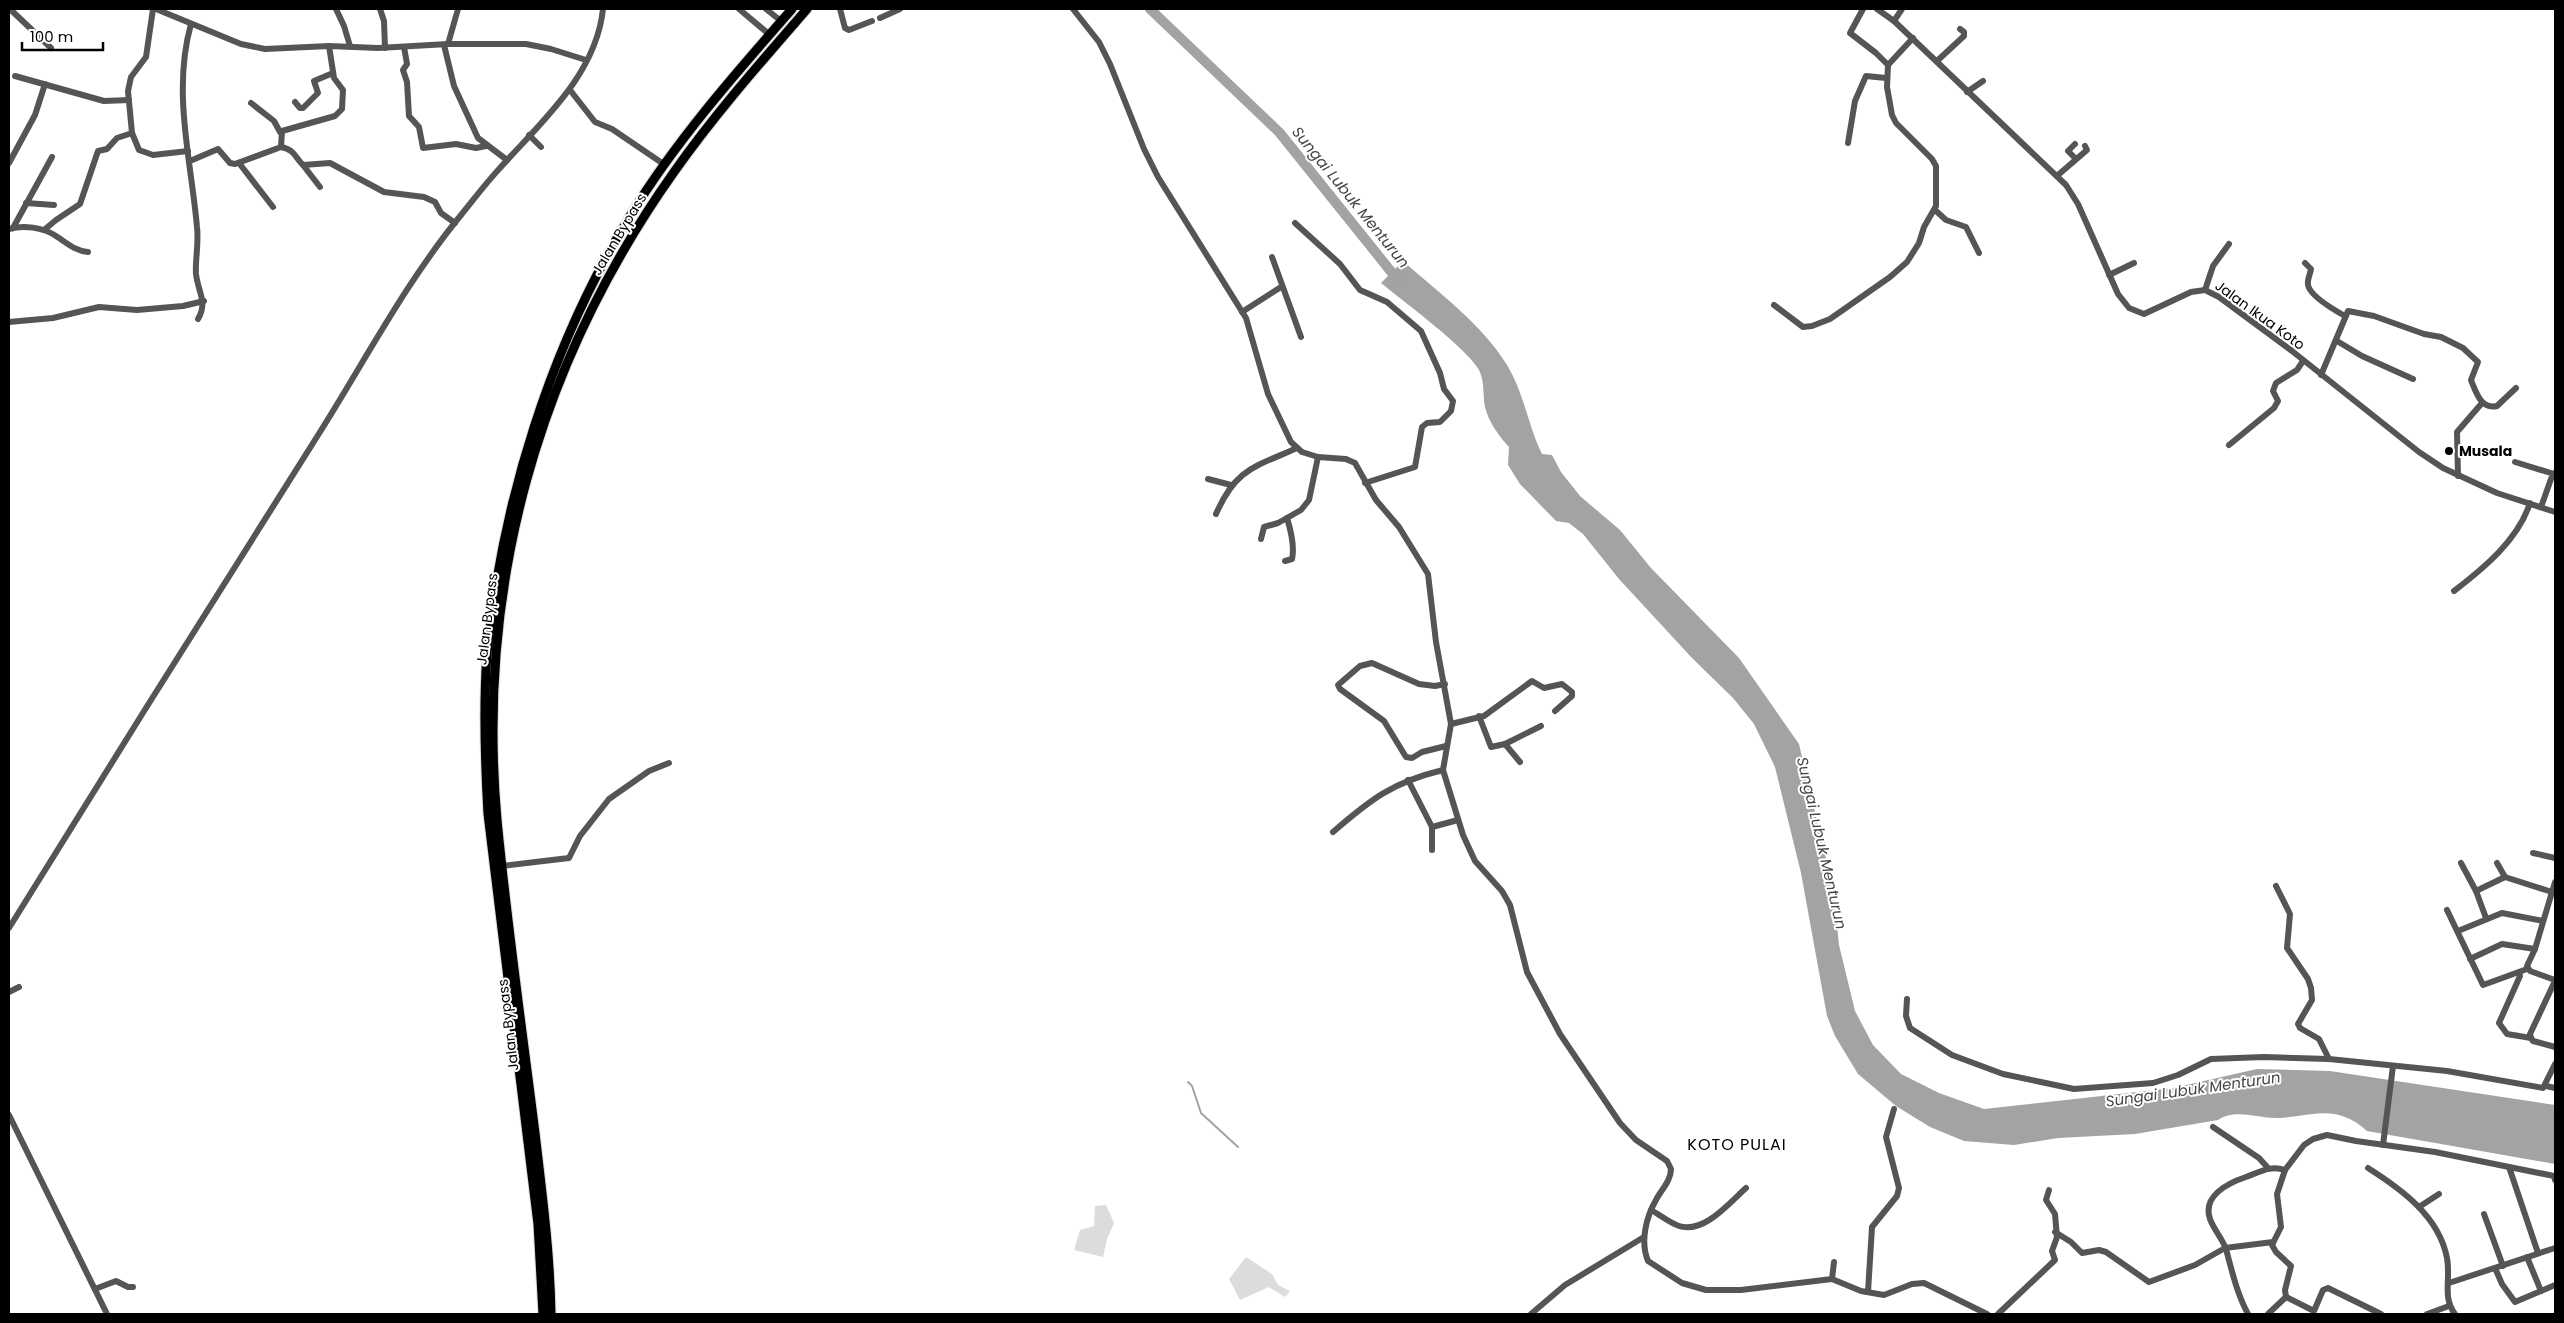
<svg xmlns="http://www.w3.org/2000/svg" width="2564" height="1323" font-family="Poppins,sans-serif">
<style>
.green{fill:#dcdcdc}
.water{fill:#a3a3a3}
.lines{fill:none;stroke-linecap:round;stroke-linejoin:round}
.stream{stroke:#a3a3a3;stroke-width:2}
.river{stroke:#a3a3a3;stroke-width:10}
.highway-casing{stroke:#dbdbdb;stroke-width:11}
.minor{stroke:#555;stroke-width:6}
.highway{stroke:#000;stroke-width:9}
.poi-dot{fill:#000;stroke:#fff;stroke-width:2}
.labels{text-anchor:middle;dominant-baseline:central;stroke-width:4;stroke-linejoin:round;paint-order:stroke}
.street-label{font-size:14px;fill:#000;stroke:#fff}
.poi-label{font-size:14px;font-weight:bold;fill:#000;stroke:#fff;text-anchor:start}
.water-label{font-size:15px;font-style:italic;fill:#444;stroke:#fff}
.quarter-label{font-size:16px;letter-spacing:1px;fill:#000;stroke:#fff}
</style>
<rect width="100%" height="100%" fill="#fff"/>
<g class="green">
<path d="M1106 1205 1114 1223 1107 1239 1103 1257 1074 1250 1080 1230 1094 1226 1095 1206Z"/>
<path d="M1246 1257 1272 1274 1278 1285 1290 1291 1285 1297 1269 1287 1240 1300 1229 1279Z"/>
</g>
<path class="water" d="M1403 261C1439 293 1482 324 1507 365 1524 393 1528 425 1542 454L1552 455 1561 472 1580 496 1620 530 1651 568 1739 658 1799 744 1833 888 1839 945 1855 1011 1873 1045 1901 1074 1939 1093 1984 1109 2173 1088 2257 1069 2330 1071 2555 1105V1164L2367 1131C2336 1103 2314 1116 2279 1118 2258 1119 2236 1108 2218 1120L2135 1134 2058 1138 2014 1145 1964 1141 1930 1127 1896 1106 1858 1074 1835 1036 1827 1016 1801 873 1775 767 1754 724 1733 698 1692 658 1619 579 1583 534 1569 523 1556 521 1520 484 1508 465 1509 447C1498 435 1485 417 1484 400 1483 389 1484 381 1479 370 1467 348 1404 302 1381 283Z"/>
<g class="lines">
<path class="stream" d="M1188 1082 1192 1086 1201 1113 1238 1147"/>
<path class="river" d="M1150 9 1279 132 1393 274 1402 281"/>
<defs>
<g id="highway">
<path d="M543 1314 538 1224 488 814C485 761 483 707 487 654 502 502 550 347 630 216 675 142 735 74 792 9"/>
<path d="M551 1314C550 1253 542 1193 535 1133 522 1029 507 924 497 820 476 585 538 364 674 172 715 114 761 62 807 9"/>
</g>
</defs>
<use href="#highway" class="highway-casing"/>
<g class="minor">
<path d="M153 9 146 57 131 77 128 91 132 133 139 150 153 155 188 151"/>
<path d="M156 9 241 44 265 49 329 46 378 48 448 44H526L551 49 586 60"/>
<path d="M336 9 344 26 350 46"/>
<path d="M380 9 384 21 385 48"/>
<path d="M739 9 770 35"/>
<path d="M766 9 781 21"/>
<path d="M840 9 845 28 849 30 872 21"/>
<path d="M1073 9 1099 42 1110 64 1144 149 1158 177 1246 318 1268 394 1291 442 1302 452 1318 457 1346 459 1355 463 1376 500 1399 527 1428 574 1436 642 1451 724 1443 770 1463 835 1475 861 1502 891 1510 905 1527 972 1560 1034 1620 1123 1636 1140 1667 1161 1671 1169C1671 1181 1661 1190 1656 1200 1646 1217 1640 1242 1648 1261L1682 1283 1706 1290H1741L1832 1279 1861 1291 1884 1295 1912 1284 1924 1283 1987 1314"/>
<path d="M1863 9 1850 33 1876 53 1888 65"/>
<path d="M1877 9 1894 21 2066 185 2078 204 2118 294 2129 308 2144 314 2191 292 2205 290 2219 297 2292 351 2419 452 2443 468 2497 493 2555 512"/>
<path d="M11 10 51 48"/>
<path d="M880 18 900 9"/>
<path d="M1894 21 1902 9"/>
<path d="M191 24C172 92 191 159 197 227 199 243 195 260 196 274 198 292 208 302 198 319"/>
<path d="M448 44 458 9"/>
<path d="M444 45 454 86 478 138 507 160"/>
<path d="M404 47 407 64 403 70 407 82 409 116 419 127 423 148 456 144 476 148 486 146"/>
<path d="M1937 61 1964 36V32L1960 29"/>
<path d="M15 76 104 101 129 100"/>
<path d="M570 90 595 122 612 129 665 165"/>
<path d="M1967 92 1983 81"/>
<path d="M295 102 300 108H303L318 93 314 81 333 73"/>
<path d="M251 103 274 121 280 132"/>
<path d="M529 135 541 147"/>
<path d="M1848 143 1855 101 1866 76 1886 78"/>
<path d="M2075 144 2068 151 2076 159"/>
<path d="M281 147 282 131 335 116 342 109 343 90 334 78 329 46"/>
<path d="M190 161 218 149 230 163 235 164 281 147C295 150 294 156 303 165L330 163 384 192 424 197 435 202 441 213 455 223"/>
<path d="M9 163 35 115 45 84"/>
<path d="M239 163 273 207"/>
<path d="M303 165 320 187"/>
<path d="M2058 175 2087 150 2085 146"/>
<path d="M26 203 54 205"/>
<path d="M1935 210 1946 220 1966 227 1979 253"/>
<path d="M1295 223 1340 264 1360 290 1387 302 1421 331 1440 373 1444 389 1453 401 1451 411 1440 422 1427 423 1422 427 1415 467 1365 483"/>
<path d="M13 228 52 157"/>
<path d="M9 229C23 225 43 227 56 236 67 243 75 251 88 252"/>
<path d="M44 230 56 220 80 204 98 151 107 149 117 138 132 133"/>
<path d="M1272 257 1301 337"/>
<path d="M2305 263 2311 269C2310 275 2307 280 2308 285 2310 296 2336 311 2345 316"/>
<path d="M2109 275 2134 263"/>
<path d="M2205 290 2213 266 2229 244"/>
<path d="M1774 305 1803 327 1812 326 1830 319 1890 277 1907 262 1919 243 1924 227 1936 206V166L1932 159 1896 123 1892 115 1887 87 1888 65 1913 38"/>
<path d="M1242 312 1281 287"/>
<path d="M9 322 53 318 99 307 137 310 183 306 204 301"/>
<path d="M2337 341 2362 356 2413 379"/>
<path d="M2321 375 2348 311 2374 316 2424 334 2441 337 2463 348 2478 362 2471 380C2476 392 2481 410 2497 406L2516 388"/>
<path d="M2229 445 2274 408 2278 401 2273 391 2276 383 2297 370 2303 361"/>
<path d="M2515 462 2554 474"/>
<path d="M2458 476 2457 432 2482 403"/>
<path d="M1208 479 1231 485"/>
<path d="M2541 507 2551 479 2555 473"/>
<path d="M1216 514C1236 468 1255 467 1297 448"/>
<path d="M1261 539 1264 527 1278 523 1287 518"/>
<path d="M1285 561 1292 559C1295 546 1291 531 1287 518L1301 510 1309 500 1318 457"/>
<path d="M2454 591C2484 568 2518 540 2530 503"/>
<path d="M1445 684 1435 686 1419 684 1372 663 1360 666 1338 685 1340 689 1384 721 1406 757 1412 758 1422 752 1446 746"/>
<path d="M1479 716 1491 747 1505 744 1541 726"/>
<path d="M1451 724 1484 716 1532 681 1544 688 1562 684 1572 692V696L1555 711"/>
<path d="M1505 744 1520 762"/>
<path d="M1408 780 1432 827 1458 820"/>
<path d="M1432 827V850"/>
<path d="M1333 832C1371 799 1393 782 1443 770"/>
<path d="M2533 853 2555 858"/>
<path d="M2461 863 2476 891 2486 918"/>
<path d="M2497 863 2505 877"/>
<path d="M502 866 569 858 580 836 609 799 649 771 669 763"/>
<path d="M2555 882 2535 949 2527 966 2530 971 2555 980"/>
<path d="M2276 886 2290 914 2287 948 2308 979 2311 988 2312 1000 2298 1024 2300 1028 2319 1039 2329 1059"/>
<path d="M2476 891 2505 877 2555 893"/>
<path d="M2447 910 2483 985 2527 969"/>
<path d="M9 928C112 762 215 597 320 432 366 359 406 282 461 215 474 199 486 183 500 168 541 122 596 75 603 9"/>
<path d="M2458 931 2502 913 2543 921"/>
<path d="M2470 959 2502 944 2535 949"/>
<path d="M2519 973 2520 976 2499 1023 2507 1034 2531 1038 2533 1041 2555 1047"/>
<path d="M9 992 19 987"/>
<path d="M1907 999 1906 1016 1910 1028 1952 1055 2003 1074 2074 1089 2153 1083 2178 1075 2211 1059 2264 1057 2329 1059 2447 1071 2543 1088 2555 1064"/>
<path d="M2531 1038 2530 1034 2555 981"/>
<path d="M2546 1086 2555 1088"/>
<path d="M9 1115 107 1314"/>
<path d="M2213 1127 2259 1158 2268 1168"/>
<path d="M2383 1145 2393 1066"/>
<path d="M2509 1167 2538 1253"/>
<path d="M2368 1168C2401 1189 2439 1216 2447 1258 2451 1279 2442 1297 2455 1314"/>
<path d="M2419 1207 2439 1194"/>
<path d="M1651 1210C1660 1215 1670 1223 1679 1226 1704 1234 1729 1203 1746 1188"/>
<path d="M2484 1214 2503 1266"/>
<path d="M2055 1232 2071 1242 2082 1253 2099 1250 2106 1252 2149 1282 2195 1265 2225 1248 2273 1242"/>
<path d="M2527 1257 2541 1291 2555 1285"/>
<path d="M2495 1268 2502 1284 2515 1302 2541 1291"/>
<path d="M1832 1279 1834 1262"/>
<path d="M2449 1283 2555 1248"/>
<path d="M95 1289 116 1281 128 1287H133"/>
<path d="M1868 1292 1872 1227 1897 1196 1899 1188 1886 1137 1894 1109"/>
<path d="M2286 1297 2285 1290 2291 1266 2276 1252 2272 1245 2281 1227 2277 1194 2285 1170 2304 1145 2313 1139 2327 1135 2356 1141 2435 1152 2554 1176 2555 1180"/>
<path d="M2286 1297 2314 1311 2323 1290 2328 1288 2381 1314"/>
<path d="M1531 1314 1565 1285 1644 1237"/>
<path d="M1998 1314 2055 1260 2052 1251 2057 1237 2055 1214 2046 1200 2049 1190"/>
<path d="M2248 1314C2237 1294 2232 1271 2226 1249 2222 1238 2214 1230 2210 1219 2202 1196 2228 1183 2246 1177 2260 1172 2270 1165 2285 1170"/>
<path d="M2268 1314 2286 1297"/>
<path d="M2427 1314 2449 1306"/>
</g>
<use href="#highway" class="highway"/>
</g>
<circle class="poi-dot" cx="2449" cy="451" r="5"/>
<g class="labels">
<g class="street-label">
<text transform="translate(619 234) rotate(-59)">Jalan Bypass</text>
<text transform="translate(2260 315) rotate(36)">Jalan Ikua Koto</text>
<text transform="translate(487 619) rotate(-83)">Jalan Bypass</text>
<text transform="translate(508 1025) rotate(-97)">Jalan Bypass</text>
</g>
<g class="poi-label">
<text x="2459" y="451">Musala</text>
</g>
<g class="water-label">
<text transform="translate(1351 197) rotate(51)">Sungai Lubuk Menturun</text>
<text transform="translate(1822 843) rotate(77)">Sungai Lubuk Menturun</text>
<text transform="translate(2193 1089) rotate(-8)">Sungai Lubuk Menturun</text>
</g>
<g class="quarter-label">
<text x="1737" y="1144">KOTO PULAI</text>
</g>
</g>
<rect width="2564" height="1323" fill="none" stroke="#000000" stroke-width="20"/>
<path d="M22 42v8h81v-8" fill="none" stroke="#000000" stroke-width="2.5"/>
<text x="30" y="42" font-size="15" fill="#000000" stroke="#ffffff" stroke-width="4" paint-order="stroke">100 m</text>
</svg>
